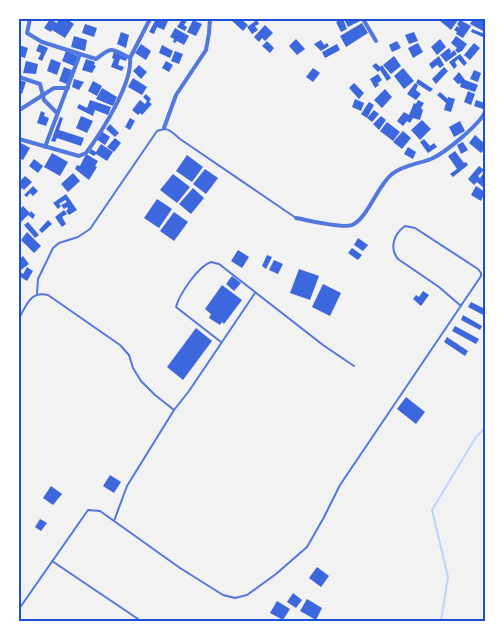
<svg xmlns="http://www.w3.org/2000/svg" width="504" height="640" font-family="Helvetica,sans-serif">
<style>
.lines{fill:none;stroke-linecap:round;stroke-linejoin:round}
.stream{stroke:#bfd3fe;stroke-width:2}
.building{fill:#3d67dc}
.service{stroke:#5277de;stroke-width:2}
.minor{stroke:#5277de;stroke-width:4}
.neatline{fill:none;stroke:#1d4ed8;stroke-width:2}
</style>
<rect width="100%" height="100%" fill="#f2f2f2"/>
<g class="lines">
<path class="stream" d="M441 621 448 577 432 510 476 437 485 428"/>
</g>
<g class="building">
<path d="M50 19 57 23 59 19H67L74 24 65 38 52 30 51 32 44 28Z"/>
<path d="M156 19H162L168 21 164 30 157 27 154 34 149 32Z"/>
<path d="M182 19H188L184 25 187 27 185 31 177 27Z"/>
<path d="M230 19H236L239 21 241 19 248 25 243 31Z"/>
<path d="M343 19 347 29 341 32 336 22Z"/>
<path d="M344 19H359L360 21 348 27Z"/>
<path d="M442 19H456L458 20 451 30 440 21Z"/>
<path d="M473 19 485 20V32L470 24Z"/>
<path d="M193 20 202 24 196 36 187 32Z"/>
<path d="M257 20 259 24 255 26 258 30 252 34 247 27Z"/>
<path d="M460 20 471 26 463 38 456 34 457 32 454 30 457 26 460 28 457 24Z"/>
<path d="M362 23 368 33 346 47 340 36Z"/>
<path d="M85 24 97 28 94 37 82 33Z"/>
<path d="M265 25 273 33 265 41 262 38 259 42 254 37Z"/>
<path d="M175 28 189 36 184 45 177 41 175 43 173 42 174 39 170 37Z"/>
<path d="M472 29 485 34V44L483 43 485 38 471 32Z"/>
<path d="M121 32 129 35 126 48 117 44Z"/>
<path d="M414 32 418 41 409 44 405 35Z"/>
<path d="M74 36 87 40 85 51 71 47Z"/>
<path d="M456 36 467 44 462 51 458 53 455 50 457 48 451 43Z"/>
<path d="M296 39 305 49 297 55 289 46Z"/>
<path d="M440 39 446 47 437 55 431 47Z"/>
<path d="M321 40 324 45 327 43 329 46 321 51 314 44Z"/>
<path d="M267 41 274 48 270 53 262 46Z"/>
<path d="M397 41 401 48 392 52 389 45Z"/>
<path d="M418 43 423 52 413 58 408 48Z"/>
<path d="M474 43 480 48 470 60 464 55Z"/>
<path d="M39 44 48 48 42 61 38 59 41 53 36 51Z"/>
<path d="M141 44 151 51 146 60 135 53Z"/>
<path d="M337 44 340 50 325 58 322 52Z"/>
<path d="M19 45 28 48 25 58 19 56Z"/>
<path d="M162 45 173 51 170 58 159 53Z"/>
<path d="M449 48 451 51 450 54 454 50 457 54 446 62 440 55Z"/>
<path d="M66 51 78 56 74 66 62 61Z"/>
<path d="M175 51 183 54 179 64 171 61Z"/>
<path d="M114 52 127 57 126 61 120 59 118 65 124 67 122 71 111 67 114 59 112 58Z"/>
<path d="M460 54 467 63 464 66 458 59 455 62 457 66 454 69 449 62Z"/>
<path d="M394 56 401 66 391 74 383 65Z"/>
<path d="M439 56 444 65 440 68 437 65 432 69 429 64Z"/>
<path d="M51 59 61 63 57 75 47 71Z"/>
<path d="M86 59 95 62 94 65 96 66 92 73 82 70Z"/>
<path d="M26 61 38 64 36 74 23 73Z"/>
<path d="M166 61 173 65 169 72 162 68Z"/>
<path d="M376 63 380 67 382 65 391 78 387 81 380 70 378 72 372 66Z"/>
<path d="M139 65 147 72 141 79 133 71Z"/>
<path d="M64 67 72 70 67 84 59 81Z"/>
<path d="M444 67 448 71 436 84 432 79Z"/>
<path d="M313 68 320 73 313 82 306 77Z"/>
<path d="M403 68 414 81 404 89 394 76Z"/>
<path d="M474 70 481 73 478 82 470 79Z"/>
<path d="M459 72 465 80 478 85 475 92 460 87 461 83 458 84 453 79Z"/>
<path d="M378 74 382 80 378 83 379 85 375 88 370 79Z"/>
<path d="M133 78 147 87 142 95 128 87Z"/>
<path d="M74 79 84 82 79 90 72 87Z"/>
<path d="M418 79 433 89 430 92 416 83Z"/>
<path d="M19 80 26 82 22 94 19 92Z"/>
<path d="M93 81 102 86 97 96 88 91Z"/>
<path d="M354 83 364 93 359 99 349 88Z"/>
<path d="M415 83 418 85 416 90 421 94 416 100 407 94Z"/>
<path d="M102 88 117 97 113 106 96 99Z"/>
<path d="M385 89 392 97 382 108 374 100Z"/>
<path d="M468 91 475 94 471 105 464 102Z"/>
<path d="M440 92 448 99V97L455 99 451 112 444 110 446 103 437 95Z"/>
<path d="M146 94 151 99 149 102 152 104 142 115 140 113 138 115 132 110 140 100 145 104 147 101 143 97Z"/>
<path d="M355 99 364 103 361 111 352 107Z"/>
<path d="M90 100 111 107 108 115 95 110 93 116 77 108 79 104 87 108Z"/>
<path d="M418 100 424 103 421 108 423 110 420 120 413 118 410 123 407 121 403 126 397 121 404 112 409 115 414 103 416 104Z"/>
<path d="M476 100 485 103 483 109 474 106Z"/>
<path d="M369 102 374 105 367 118 361 114Z"/>
<path d="M374 110 379 114 372 122 367 118Z"/>
<path d="M41 111 45 113 44 116 49 118 46 126 37 123Z"/>
<path d="M81 116 93 121 87 133 76 128Z"/>
<path d="M381 116 386 120 379 130 373 124Z"/>
<path d="M60 117 63 118 59 130 84 138 81 146 57 138 55 142 51 141Z"/>
<path d="M130 118 135 121 130 130 125 127Z"/>
<path d="M422 120 431 129 420 140 411 130Z"/>
<path d="M460 121 465 131 454 137 449 127Z"/>
<path d="M387 122 400 132 393 141 380 131Z"/>
<path d="M110 124 119 133 115 137 106 129Z"/>
<path d="M101 131 110 137 105 145 96 139Z"/>
<path d="M403 131 411 138 402 149 393 142Z"/>
<path d="M475 135 485 144V149L481 153 469 143Z"/>
<path d="M115 138 121 143 114 152 107 147Z"/>
<path d="M424 139 430 146 434 143 437 147 428 153 420 142Z"/>
<path d="M463 142 468 150 461 154 457 145Z"/>
<path d="M21 143 30 148 23 160 19 158V147Z"/>
<path d="M101 144 113 152 107 161 96 154 94 156 89 153 91 149 96 152Z"/>
<path d="M408 147 416 152 413 159 404 154Z"/>
<path d="M455 151 464 163 466 162 468 165 453 177 450 174 457 169 448 156Z"/>
<path d="M52 153 68 162 60 176 44 167Z"/>
<path d="M86 154 98 161 95 166 97 167 89 180 75 169 77 165 80 166Z"/>
<path d="M187 155 203 167 192 182 176 171Z"/>
<path d="M34 159 43 166 38 173 29 166Z"/>
<path d="M479 166 484 170 478 176 480 178 485 171V189L477 182 474 185 468 179Z"/>
<path d="M205 169 218 178 206 194 193 184Z"/>
<path d="M73 173 80 181 68 192 61 184Z"/>
<path d="M173 174 190 187 177 203 160 190Z"/>
<path d="M25 176 32 182 24 190 22 188 20 190 19 182Z"/>
<path d="M33 186 38 191 33 196 30 193 27 197 24 195Z"/>
<path d="M476 186 485 192 481 201 471 195Z"/>
<path d="M193 188 204 198 191 214 179 204Z"/>
<path d="M66 194 77 210 69 215 66 211 68 209 67 207 64 209 61 205 67 202 65 200 59 204 61 206 58 209 53 203Z"/>
<path d="M157 199 172 209 159 228 144 218Z"/>
<path d="M23 206 30 213 31 211 35 215 33 219 28 215 19 224V210Z"/>
<path d="M64 210 67 214 62 217 66 224 62 227 55 217Z"/>
<path d="M174 212 188 222 174 241 160 231Z"/>
<path d="M48 220 52 224 42 233 39 230Z"/>
<path d="M28 222 39 235 35 238 24 225Z"/>
<path d="M27 232 41 246 34 253 21 240Z"/>
<path d="M358 238 368 245 363 251 354 245Z"/>
<path d="M352 248 362 255 358 260 348 253Z"/>
<path d="M238 250 249 257 242 268 231 261Z"/>
<path d="M267 255 272 257 266 269 262 266Z"/>
<path d="M23 256 29 264 21 270 19 267 20 262 19 260Z"/>
<path d="M274 260 283 264 278 274 269 270Z"/>
<path d="M27 267 33 271 27 281 19 276V273L20 272 23 274Z"/>
<path d="M299 269 319 276 310 300 290 293Z"/>
<path d="M232 276 241 283 234 291 226 284Z"/>
<path d="M323 284 341 293 330 316 312 307Z"/>
<path d="M222 285 242 300 224 324 222 322 220 325 209 318 211 314 205 309Z"/>
<path d="M423 291 429 295 421 306 413 299 416 295 419 297Z"/>
<path d="M471 302 485 309V316L468 307Z"/>
<path d="M463 315 482 326 480 330 461 320Z"/>
<path d="M455 326 479 339 476 344 452 331Z"/>
<path d="M196 328 212 341 183 380 167 367Z"/>
<path d="M447 337 468 351 465 356 444 342Z"/>
<path d="M406 397 425 412 416 424 397 409Z"/>
<path d="M110 475 121 482 114 493 103 486Z"/>
<path d="M51 486 62 494 53 505 43 498Z"/>
<path d="M40 519 47 523 41 531 35 527Z"/>
<path d="M317 567 329 576 321 587 309 578Z"/>
<path d="M293 593 302 600 296 608 287 602Z"/>
<path d="M307 599 322 608 316 620 300 611Z"/>
<path d="M277 601 290 609 283 620 270 613Z"/>
</g>
<g class="lines">
<g class="service">
<path d="M37 294 38 279 53 248 59 243 78 237 90 229 157 131C169 126 171 132 180 139L296 218"/>
<path d="M19 318C27 305 30 291 48 295L120 345 129 355 133 368 141 381 155 395 174 410"/>
<path d="M221 342 176 307C179 295 198 266 211 262L219 264 323 345 354 366"/>
<path d="M114 521 127 486 174 410 189 391 255 293"/>
<path d="M52 561 141 621"/>
<path d="M19 609 88 510 100 511 180 568 223 595 235 598 247 595 276 574 307 547 323 519 340 485 481 276V273L478 269 415 228 405 226C394 234 389 248 398 259L439 287 461 306"/>
</g>
<g class="minor">
<path d="M363 19 376 41"/>
<path d="M130 58 150 19"/>
<path d="M19 77 40 84 44 100 57 113"/>
<path d="M21 109 54 88H68"/>
<path d="M164 128 176 95 206 50 209 33 210 19"/>
<path d="M19 139 79 156 86 153C101 133 133 83 130 58 110 48 113 46 96 59L42 42 27 33 30 19"/>
<path d="M45 147 80 54"/>
<path d="M296 218C307 220 344 229 352 225 368 218 377 186 392 174 403 165 418 164 431 159 445 153 479 125 485 112"/>
</g>
</g>
<rect width="504" height="640" fill="none" stroke="#ffffff" stroke-width="40"/>
<rect x="20" y="20" width="464" height="600" class="neatline"/>
</svg>
